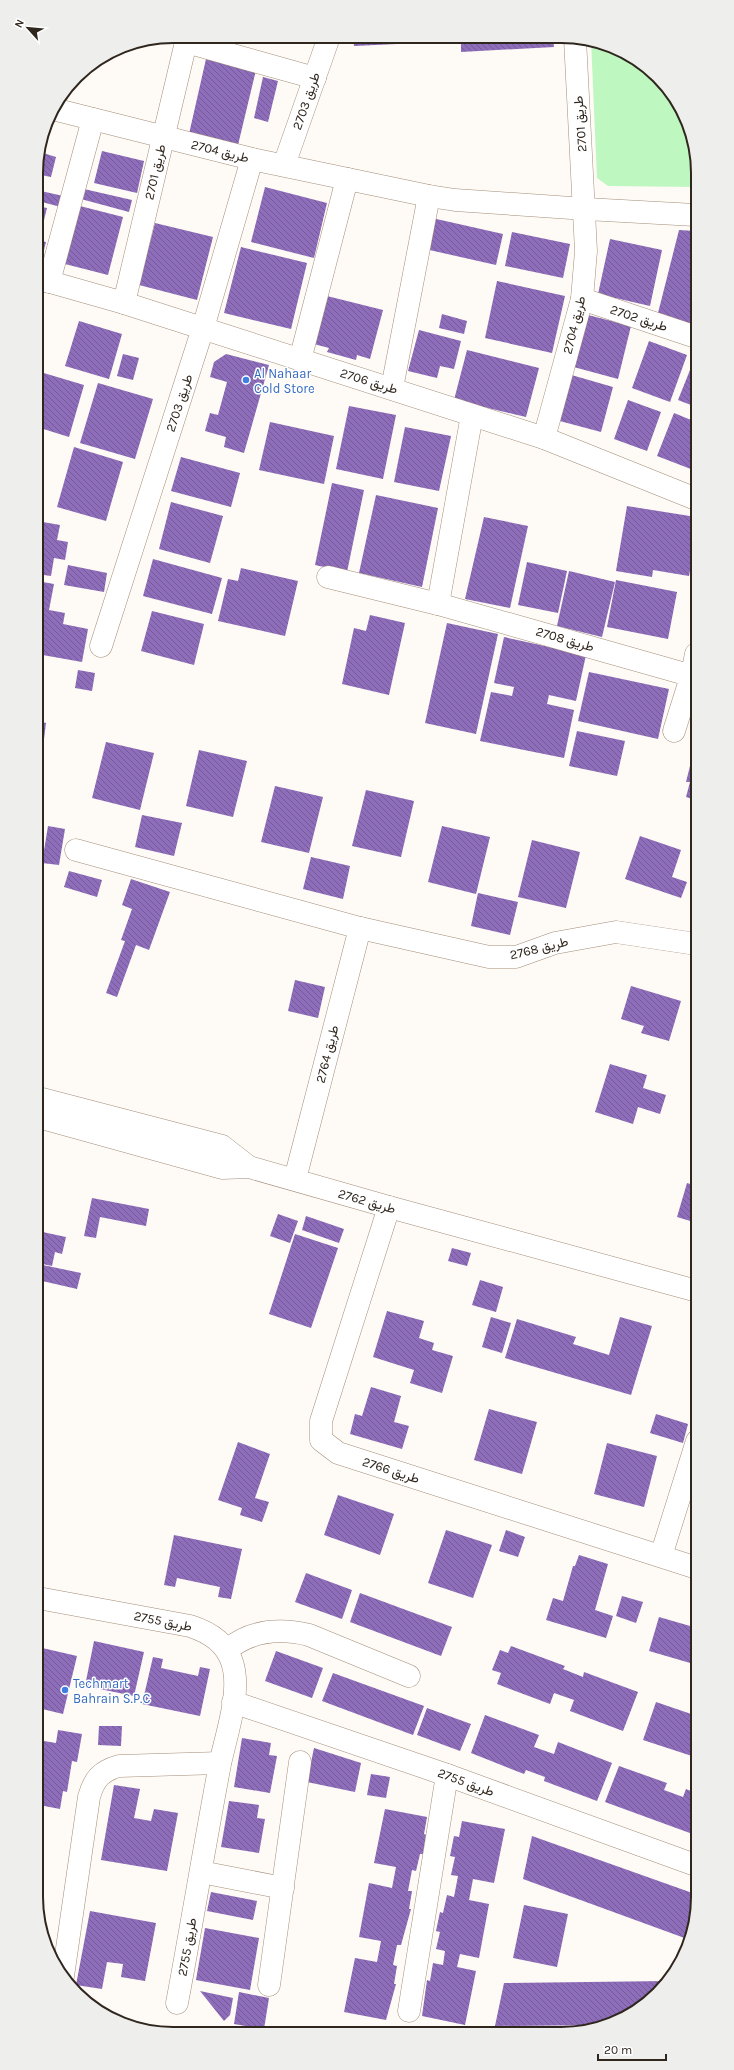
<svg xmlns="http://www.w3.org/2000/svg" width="734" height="2070" font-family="Karla,Vazirmatn,sans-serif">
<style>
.park{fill:#bff7c1}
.building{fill:url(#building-back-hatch)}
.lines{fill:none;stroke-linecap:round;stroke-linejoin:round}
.minor-casing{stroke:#a48e7a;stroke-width:23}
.minor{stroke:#fff;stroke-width:22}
.shop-dot{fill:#3f7fe0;stroke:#fff;stroke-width:1.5}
.labels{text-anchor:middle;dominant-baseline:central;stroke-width:3;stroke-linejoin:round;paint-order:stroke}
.street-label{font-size:13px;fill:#2f261e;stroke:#fff}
.shop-label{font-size:13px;fill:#366cbe;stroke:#fff;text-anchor:start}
.rim{fill:none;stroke:#2f261e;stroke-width:2}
</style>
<defs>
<pattern id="building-back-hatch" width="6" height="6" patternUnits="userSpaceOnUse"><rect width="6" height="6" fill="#8e6dbb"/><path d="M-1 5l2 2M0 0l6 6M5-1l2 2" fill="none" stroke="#745997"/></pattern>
</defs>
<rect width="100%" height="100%" fill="#fefaf5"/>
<path class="park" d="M591 40 630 54 658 76 680 104 695 146V187L608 186 597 178Z"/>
<g class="building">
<path d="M353 37H397V44L354 46Z"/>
<path d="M407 38H456V40L407 42Z"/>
<path d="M461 38H553L554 47 461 52Z"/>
<path d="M206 59 256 70 238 145 189 134Z"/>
<path d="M263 77 278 81 268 122 254 118Z"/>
<path d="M42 143 45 144 43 153 56 157 51 177 36 174V163Z"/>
<path d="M102 151 144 161 137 193 94 183Z"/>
<path d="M265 187 327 203 314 258 251 242Z"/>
<path d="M84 189 132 200 129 212 81 199Z"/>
<path d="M41 191 63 196 61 207 38 201Z"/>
<path d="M76 205 123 217 108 275 61 263Z"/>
<path d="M36 206 47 208 40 236 36 235Z"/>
<path d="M432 218 503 234 496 265 425 249Z"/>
<path d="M155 223 213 237 197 300 139 285Z"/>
<path d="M679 230 695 231 696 327 657 317Z"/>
<path d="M512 232 570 244 563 278 505 266Z"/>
<path d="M610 239 662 250 650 306 598 294Z"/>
<path d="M36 240 46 242 40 265 36 264Z"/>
<path d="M241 247 307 263 291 329 224 313Z"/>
<path d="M497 281 565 296 552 353 485 338Z"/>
<path d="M323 295 383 310 370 359 357 355 356 360 327 352 329 348 310 343Z"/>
<path d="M442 314 467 321 464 334 439 328Z"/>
<path d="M584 314 631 326 618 379 570 366Z"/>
<path d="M79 321 122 334 109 379 65 366Z"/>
<path d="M419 330 461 341 454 369 440 366 437 378 408 371Z"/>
<path d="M649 341 687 355 670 402 632 388Z"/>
<path d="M467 350 539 368 526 417 454 400Z"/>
<path d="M123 354 139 358 133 380 117 376Z"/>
<path d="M226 354 269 365 244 453 224 447 226 437 205 431 210 413 218 415 227 382 210 377 214 362Z"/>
<path d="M696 355V407L678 400Z"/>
<path d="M37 371 84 385 69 437 37 427Z"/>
<path d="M568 374 613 387 601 432 556 420Z"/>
<path d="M98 383 153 399 135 459 80 443Z"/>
<path d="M628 400 661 412 647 451 614 439Z"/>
<path d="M349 406 396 415 383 479 336 469Z"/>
<path d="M674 413 696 422V471L657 456Z"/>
<path d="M270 422 334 436 324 484 259 470Z"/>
<path d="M405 427 451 436 439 491 394 482Z"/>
<path d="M74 447 123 462 106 521 57 507Z"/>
<path d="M181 457 240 473 231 507 171 491Z"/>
<path d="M332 483 364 490 347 572 315 565Z"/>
<path d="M376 495 438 508 422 587 359 573Z"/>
<path d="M171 502 223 516 210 563 159 549Z"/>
<path d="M627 506 696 517V539L689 576 653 570 652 577 616 571Z"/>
<path d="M484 517 528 526 510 608 465 599Z"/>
<path d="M37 521 60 525 57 540 68 542 65 560 54 558 51 576 37 574Z"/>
<path d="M153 559 222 578 212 614 143 596Z"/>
<path d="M527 562 567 571 558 613 518 605Z"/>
<path d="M68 565 107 573 104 592 64 585Z"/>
<path d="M241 568 298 581 285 636 218 621 228 579 238 581Z"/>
<path d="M569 571 615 582 602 637 557 626Z"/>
<path d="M616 580 677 592 668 639 607 627Z"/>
<path d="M37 581 54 584 49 610 65 613 63 624 88 629 82 662 37 654Z"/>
<path d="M152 611 204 624 194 665 141 651Z"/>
<path d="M370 615 405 623 389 695 342 684 354 628 366 631Z"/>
<path d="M447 623 498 634 476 734 425 723Z"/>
<path d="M504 637 586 655 576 701 549 695 547 704 574 710 564 758 480 741 491 692 512 696 514 687 494 683Z"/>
<path d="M78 670 95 673 92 691 75 688Z"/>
<path d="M589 672 669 689 658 739 578 721Z"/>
<path d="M37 721 46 723 44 739 38 738V742Z"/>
<path d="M577 731 625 741 617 776 569 766Z"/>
<path d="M106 742 154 753 140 810 92 798Z"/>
<path d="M696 742V800L686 797 690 782H686Z"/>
<path d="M199 750 247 761 233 817 186 806Z"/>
<path d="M275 786 323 797 309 853 261 842Z"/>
<path d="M366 790 414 801 401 857 352 846Z"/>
<path d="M142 815 182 823 174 856 135 847Z"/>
<path d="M48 826 65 829 59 865 42 863Z"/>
<path d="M442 826 490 837 476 894 428 882Z"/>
<path d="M640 836 681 850 672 877 687 882 681 898 625 879Z"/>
<path d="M532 840 580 852 566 908 518 897Z"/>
<path d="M311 857 350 866 343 899 303 889Z"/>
<path d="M69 871 102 880 97 897 64 887Z"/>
<path d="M131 879 170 892 149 950 136 945 117 997 106 993 125 941 121 940 132 909 122 905Z"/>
<path d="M478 893 518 902 510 935 471 926Z"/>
<path d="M295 980 325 987 318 1018 288 1011Z"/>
<path d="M631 986 681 1001 669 1041 641 1033 644 1026 621 1019Z"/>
<path d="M610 1064 647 1075 643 1088 666 1095 660 1114 638 1107 633 1124 595 1112Z"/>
<path d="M687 1183 697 1186V1223L677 1217Z"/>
<path d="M92 1198 149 1209 146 1226 100 1217 96 1238 84 1236Z"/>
<path d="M278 1214 298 1221 290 1243 270 1236Z"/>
<path d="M306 1216 344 1229 339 1243 302 1230Z"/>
<path d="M38 1231 66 1237 62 1254 55 1252 52 1266 38 1263Z"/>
<path d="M295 1234 338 1248 311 1328 269 1314Z"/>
<path d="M452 1248 471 1253 467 1266 448 1261Z"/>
<path d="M38 1264 81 1273 77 1289 38 1280Z"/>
<path d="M480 1280 503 1287 496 1312 472 1305Z"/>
<path d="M387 1311 424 1321 419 1338 434 1343 432 1350 453 1356 442 1393 410 1383 414 1370 373 1357Z"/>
<path d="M491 1317 511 1323 502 1353 482 1347Z"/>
<path d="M620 1317 652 1326 631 1395 505 1358 517 1319 576 1337 573 1344 609 1355Z"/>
<path d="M371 1387 401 1396 394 1422 409 1426 402 1449 350 1434 355 1414 362 1416Z"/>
<path d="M489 1409 537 1422 522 1474 474 1460Z"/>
<path d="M656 1414 688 1424 683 1443 650 1433Z"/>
<path d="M238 1442 270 1454 255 1498 269 1502 262 1522 240 1515 242 1508 218 1500Z"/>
<path d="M607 1443 657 1456 644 1507 594 1494Z"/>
<path d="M338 1495 394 1514 380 1555 324 1535Z"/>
<path d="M446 1530 492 1545 473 1598 428 1583Z"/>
<path d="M506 1530 525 1537 518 1557 499 1551Z"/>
<path d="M174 1535 242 1549 231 1599 218 1597 220 1587 177 1578 175 1587 164 1585Z"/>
<path d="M579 1555 608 1564 595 1610 613 1616 606 1638 546 1620 553 1598 563 1601 573 1566H575Z"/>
<path d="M306 1573 352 1590 342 1619 295 1602Z"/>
<path d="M360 1593 452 1627 441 1656 350 1622Z"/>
<path d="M622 1596 643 1602 636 1623 616 1616Z"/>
<path d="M659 1617 697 1628V1665L649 1651Z"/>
<path d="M94 1641 144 1652 134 1696 85 1686Z"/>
<path d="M511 1646 565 1666 563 1669 583 1677 584 1672 638 1692 623 1731 570 1711 574 1700 554 1693 550 1704 497 1684 501 1673 492 1670 500 1650 508 1653Z"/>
<path d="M38 1647 77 1656 63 1714 38 1708Z"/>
<path d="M276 1651 323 1668 312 1698 265 1681Z"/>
<path d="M153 1657 163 1659 161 1668 198 1676 200 1667 210 1669 200 1716 142 1704Z"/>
<path d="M333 1673 424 1706 413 1735 322 1701Z"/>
<path d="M656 1702 697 1716 698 1758 643 1740Z"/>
<path d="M427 1708 471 1724 460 1751 417 1735Z"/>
<path d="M485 1715 539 1735 534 1747 554 1754 558 1742 612 1763 597 1801 544 1781 545 1777 526 1770 524 1774 471 1753Z"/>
<path d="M99 1726H122L121 1746 98 1745Z"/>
<path d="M58 1730 82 1734 77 1762 72 1761 67 1792 63 1791 60 1809 39 1805 38 1740 56 1743Z"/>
<path d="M242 1738 271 1743 269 1755 277 1756 270 1793 234 1787Z"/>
<path d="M314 1748 361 1763 355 1792 307 1782Z"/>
<path d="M619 1766 667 1783 664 1790 683 1797 686 1789 698 1794V1836L605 1802Z"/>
<path d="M371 1774 390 1777 386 1798 367 1795Z"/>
<path d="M114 1785 140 1789 134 1818 151 1821 154 1809 178 1813 167 1871 101 1860Z"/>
<path d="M229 1801 259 1805 257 1818 265 1819 259 1853 221 1847Z"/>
<path d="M385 1809 427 1817 424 1834 426 1835 423 1854H420L416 1871 412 1870 408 1891H412L409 1909H411L401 1945H397L393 1965 397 1966 394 1984H396L386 2020 344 2012 355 1958 377 1962 381 1941 359 1937 369 1883 392 1888 396 1867 374 1863Z"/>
<path d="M462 1821 505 1829 494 1883 473 1879 469 1900 489 1904 479 1958 460 1954 457 1967 476 1971 465 2025 422 2016 427 1980 430 1981 433 1963 443 1965 445 1951 436 1949 440 1932 436 1931 440 1912 443 1913 447 1895 454 1897 458 1876 451 1875 455 1857 450 1856 454 1836 459 1837Z"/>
<path d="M532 1836 698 1895V1906L690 1940 523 1879Z"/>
<path d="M211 1892 257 1901 253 1920 207 1911Z"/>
<path d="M524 1905 568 1914 557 1967 513 1958Z"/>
<path d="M90 1911 156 1923 145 1981 121 1977 123 1964 107 1962 102 1989 76 1985Z"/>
<path d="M205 1928 259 1938 250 1990 196 1980Z"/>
<path d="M668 1981 664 1987 630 2016 606 2025 495 2026 504 1983Z"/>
<path d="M200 1991 233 1998 230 2015 224 2021Z"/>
<path d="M239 1992 269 1998 264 2029 234 2024Z"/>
</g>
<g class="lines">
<defs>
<g id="minor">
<path d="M186 42 315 78"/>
<path d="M53 109 252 159 429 196 455 200 586 209 695 215"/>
<path d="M284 165 329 37"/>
<path d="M36 278 124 303 544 438 696 499"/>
<path d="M49 282 93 119"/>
<path d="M582 299 696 337"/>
<path d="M124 303 186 42 185 36"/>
<path d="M300 360 347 179"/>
<path d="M392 388 429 196"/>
<path d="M544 438 582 299 586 251 575 39"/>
<path d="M328 577 438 604 696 677"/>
<path d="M438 604 472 415"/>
<path d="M101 646 203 328 252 159"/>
<path d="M674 731 692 674 696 654"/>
<path d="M76 850 360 928 489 957H516L555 943 616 932 696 944"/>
<path d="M38 1098 222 1146 249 1167"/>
<path d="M38 1117 222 1168 249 1167 389 1207 697 1291"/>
<path d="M295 1179 360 928"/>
<path d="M389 1207 321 1421V1440L338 1453 697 1568"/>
<path d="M661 1556 697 1441"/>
<path d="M38 1598 190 1626C209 1632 226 1643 232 1662 242 1691 226 1735 220 1764 205 1843 192 1923 177 2003"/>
<path d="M227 1650C251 1630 280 1628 309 1635L409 1676"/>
<path d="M233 1702 447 1775 698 1866"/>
<path d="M201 1872 283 1888"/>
<path d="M63 1976 89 1797C94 1779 101 1771 119 1766L220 1763"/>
<path d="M269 1985 300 1762"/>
<path d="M409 2011 447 1775"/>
</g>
</defs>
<use href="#minor" class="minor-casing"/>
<use href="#minor" class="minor"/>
</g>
<g class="shop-dot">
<circle cx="246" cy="380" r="4"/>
<circle cx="65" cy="1690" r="4"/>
</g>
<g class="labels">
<g class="street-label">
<text transform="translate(306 101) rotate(-71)">طريق 2703</text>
<text transform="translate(580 124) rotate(-94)">طريق 2701</text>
<text transform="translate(220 151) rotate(14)">طريق 2704</text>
<text transform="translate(155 172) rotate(-77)">طريق 2701</text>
<text transform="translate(639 318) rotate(18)">طريق 2702</text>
<text transform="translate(574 325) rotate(-76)">طريق 2704</text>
<text transform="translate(369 381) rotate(17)">طريق 2706</text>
<text transform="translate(179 403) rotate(-72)">طريق 2703</text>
<text transform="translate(565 639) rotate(16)">طريق 2708</text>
<text transform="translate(539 948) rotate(-14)">طريق 2768</text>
<text transform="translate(327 1054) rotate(-76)">طريق 2764</text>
<text transform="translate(367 1201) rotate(16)">طريق 2762</text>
<text transform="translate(391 1470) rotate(18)">طريق 2766</text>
<text transform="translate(163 1621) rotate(11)">طريق 2755</text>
<text transform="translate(466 1782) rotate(20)">طريق 2755</text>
<text transform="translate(187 1947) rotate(-80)">طريق 2755</text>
</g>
<g class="shop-label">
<text x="254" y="373">Al Nahaar<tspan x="254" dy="15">Cold Store</tspan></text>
<text x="73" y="1683">Techmart<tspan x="73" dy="15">Bahrain S.P.C</tspan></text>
</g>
</g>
<path d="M0 0H734V2070H0ZM173 43H561A130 130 0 0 1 691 173V1897A130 130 0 0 1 561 2027H173A130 130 0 0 1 43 1897V173A130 130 0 0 1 173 43Z" fill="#eeeeed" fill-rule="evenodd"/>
<path class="rim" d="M173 43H561A130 130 0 0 1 691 173V1897A130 130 0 0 1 561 2027H173A130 130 0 0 1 43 1897V173A130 130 0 0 1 173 43Z"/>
<g transform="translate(28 28) rotate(297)" stroke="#ffffff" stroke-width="3" paint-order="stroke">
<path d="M0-3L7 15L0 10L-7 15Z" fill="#2f261e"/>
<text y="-6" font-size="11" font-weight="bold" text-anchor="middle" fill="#2f261e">N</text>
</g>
<path d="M598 2054v6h68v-6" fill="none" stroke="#2f261e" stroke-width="2"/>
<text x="604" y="2054" font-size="12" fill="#2f261e" stroke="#ffffff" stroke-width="3" paint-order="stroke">20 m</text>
</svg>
